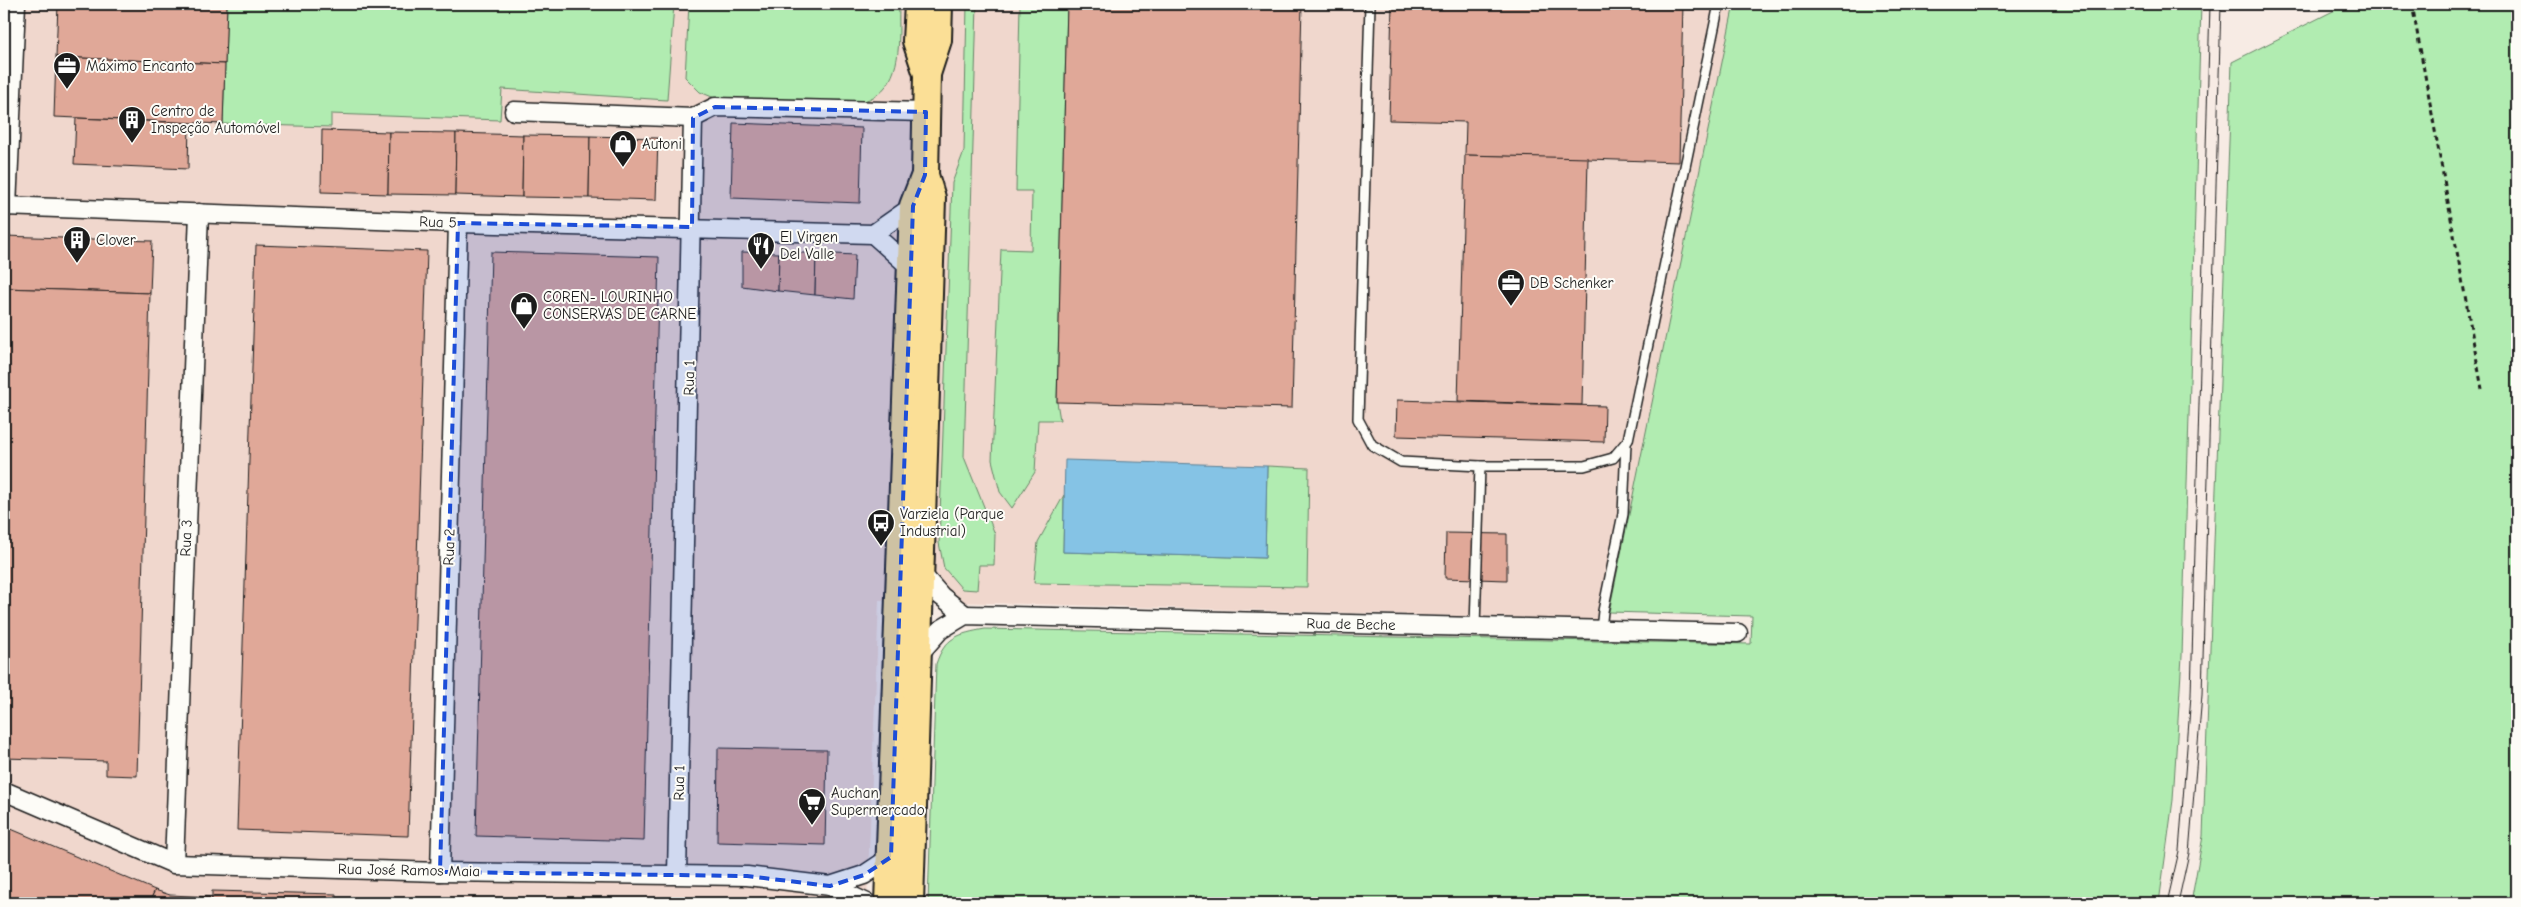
<svg xmlns="http://www.w3.org/2000/svg" width="2521" height="907" font-family="'Comic Neue',sans-serif">
<style>
.built{fill:#f0d7cd}
.green{fill:#b1ecb1;stroke:#668466}
.water{fill:#85c3e5;stroke:#5b8095}
.building{fill:#e0a898;stroke:#1c1c1c}
.lines{fill:none;stroke-linecap:round;stroke-linejoin:round}
.lane-casing{stroke:#1c1c1c;stroke-width:12}
.street-casing{stroke:#1c1c1c;stroke-width:21}
.primary-casing{stroke:#1c1c1c;stroke-width:30}
.path{stroke:#1c1c1c;stroke-width:3;stroke-dasharray:5 4;stroke-linecap:butt}
.lane{stroke:#fdfcf7;stroke-width:9}
.street{stroke:#fdfcf7;stroke-width:18}
.primary{stroke:#fbdf96;stroke-width:26}
.tram{stroke:#1c1c1c;stroke-width:1}
.marked{fill:#1d4ed8;fill-opacity:0.2;stroke:#1d4ed8;stroke-width:4;stroke-dasharray:10 6;stroke-linejoin:round}
.labels{text-anchor:middle;dominant-baseline:central;stroke-width:4;stroke-linejoin:round;paint-order:stroke}
.poi-label{font-size:15px;fill:#1c1c1c;stroke:#fdfcf7;text-anchor:start}
.street-label{font-size:15px;fill:#1c1c1c;stroke:#fdfcf7}
</style>
<rect width="100%" height="100%" fill="#f7ebe4"/>
<filter id="ink" filterUnits="userSpaceOnUse"><feTurbulence type="fractalNoise" baseFrequency=".02" numOctaves="2"/><feDisplacementMap in="SourceGraphic" scale="10" xChannelSelector="R" yChannelSelector="G"/><feConvolveMatrix kernelMatrix="1 2 1 2 8 2 1 2 1" color-interpolation-filters="sRGB"/></filter>
<g filter="url(#ink)">
<path class="built" d="M4 4H1734L1608 620 879 600 867 903H4Z"/>
<g class="green">
<path d="M227 4H674L667 100 502 89 500 120 331 114V127L223 124Z"/>
<path d="M689 4H899C898 33 904 74 878 94 873 98 866 100 860 103L717 99 700 92 685 77Z"/>
<path d="M967 4H977L964 457 995 534 994 565H979L977 590 962 589 944 568 939 543 952 183 964 151Z"/>
<path d="M1020 4H1067L1057 402 1060 420H1038L1035 472 1012 508 1000 492 992 460 1001 249 1031 250 1032 191H1016Z"/>
<path d="M1734 4H2201L2182 656 2173 800 2159 903H928L936 664C945 637 958 634 985 629L1751 644 1752 616 1609 612Z"/>
<path d="M2347 4H2517V903H2191L2203 836 2232 62Z"/>
<path d="M1267 466 1309 468 1307 587 1034 583 1038 542 1064 495 1063 552 1265 558Z"/>
</g>
<path class="water" d="M1065 460 1267 466 1265 558 1063 552Z"/>
<g class="building">
<path d="M58 4H227L225 64 56 57Z"/>
<path d="M1067 4H1302L1292 408 1057 402Z"/>
<path d="M1392 4H1683L1679 162 1465 155 1466 122 1389 120Z"/>
<path d="M56 57 225 64 223 124 54 117Z"/>
<path d="M76 118 189 123 188 169 74 164Z"/>
<path d="M733 123 862 128 860 203 731 198Z"/>
<path d="M322 130 389 132 388 194 321 192Z"/>
<path d="M389 132 456 133 455 195 388 194Z"/>
<path d="M456 133 523 135 522 197 455 195Z"/>
<path d="M523 135 590 136 589 198 522 197Z"/>
<path d="M590 136 658 138 656 200 589 198Z"/>
<path d="M1465 155 1588 158 1582 405 1458 401Z"/>
<path d="M4 236 152 241 150 293 4 288Z"/>
<path d="M256 245 427 251 408 836 237 830Z"/>
<path d="M491 252 659 257 644 841 476 836Z"/>
<path d="M742 252 779 253 778 291 742 286Z"/>
<path d="M779 253H816L815 295 778 291Z"/>
<path d="M816 253 855 255 853 299 815 295Z"/>
<path d="M4 288 150 293 137 776 106 775V761L4 758Z"/>
<path d="M1397 400 1605 406 1604 442 1396 436Z"/>
<path d="M1446 533 1507 534V580L1445 578Z"/>
<path d="M718 748 827 750 825 845 717 842Z"/>
<path d="M4 826 155 890 149 903H4Z"/>
<path d="M155 890 170 895 212 897V903H149Z"/>
<path d="M212 891 336 894 335 903H212Z"/>
<path d="M350 899 414 901V903H350Z"/>
<path d="M429 900 491 903H429Z"/>
</g>
<g class="lines">
<defs>
<g id="lane">
<path d="M1370 4 1358 419 1372 445 1401 462 1480 466H1584L1613 458 1628 440 1719 4"/>
<path d="M1475 627 1480 466"/>
<path d="M1601 630 1603 611 1623 514 1626 443"/>
</g>
<g id="street">
<path d="M514 111 693 118"/>
<path d="M4 206 458 223 873 234 913 206"/>
<path d="M7 207 16 4"/>
<path d="M873 234 911 268"/>
<path d="M920 572 941 596 965 615"/>
<path d="M918 655 940 630 965 615 1738 633"/>
<path d="M4 791 174 864 440 872 747 876 830 886 867 903"/>
<path d="M174 864 199 213"/>
<path d="M440 872 458 223"/>
<path d="M677 874 693 118 715 107 926 112"/>
<path d="M830 886 864 875 891 857"/>
</g>
<g id="primary">
<path d="M918 4 916 41 927 74"/>
<path d="M888 903 913 206 925 175"/>
<path d="M910 903 932 198 925 175 927 74 938 40 939 4"/>
</g>
</defs>
<use href="#lane" class="lane-casing"/>
<use href="#street" class="street-casing"/>
<use href="#primary" class="primary-casing"/>
<path class="path" d="M2412 4 2482 389"/>
<use href="#lane" class="lane"/>
<use href="#street" class="street"/>
<use href="#primary" class="primary"/>
<g class="tram">
<path d="M2167 903 2179 851 2191 695 2210 4"/>
<path d="M2178 903 2189 853 2202 695 2221 4"/>
</g>
</g>
</g>
<path class="marked" d="M715 107 926 112 925 175 913 206 891 857 864 875 830 886 747 876 440 872 458 223 692 227 693 118Z"/>
<defs>
<symbol id="office-pin" viewBox="-11 -11 22 30"><path d="M0 17L-7.5 6A9.5 9.5 0 1 1 7.5 6Z" fill="#1c1c1c" stroke="#fdfcf7"/><path d="M-6-3h4V-5.5h4V-3h4V5H-6ZM-1-4.5V-3h2v-1.5ZM-6 0V1H6V0Z" fill="#fff"/></symbol>
<symbol id="building-pin" viewBox="-11 -11 22 30"><path d="M0 17L-7.5 6A9.5 9.5 0 1 1 7.5 6Z" fill="#1c1c1c" stroke="#fdfcf7"/><path d="M-4-6H4V6H1V3H-1V6H-4ZM-2.5-4.3h1.7v1.8h-1.7ZM.8-4.3h1.7v1.8H.8ZM-2.5-1h1.7V.8h-1.7ZM.8-1h1.7V.8H.8Z" fill="#fff"/></symbol>
<symbol id="shop-pin" viewBox="-11 -11 22 30"><path d="M0 17L-7.5 6A9.5 9.5 0 1 1 7.5 6Z" fill="#1c1c1c" stroke="#fdfcf7"/><path d="M-5-2.5h2.3a2.7 3.5 0 0 1 5.4 0H5L5.5 6h-11ZM-1.5-2.5h3a1.5 2.3 0 0 0-3 0Z" fill="#fff"/></symbol>
<symbol id="restaurant-pin" viewBox="-11 -11 22 30"><path d="M0 17L-7.5 6A9.5 9.5 0 1 1 7.5 6Z" fill="#1c1c1c" stroke="#fdfcf7"/><path d="M-5-6h1v4h1v-4h1v4h1v-4h1v5L-1.5 .5V6h-2V.5L-5-1ZM5-6V6H3V1.5H1.5Q1.5-4 5-6Z" fill="#fff"/></symbol>
<symbol id="bus-pin" viewBox="-11 -11 22 30"><path d="M0 17L-7.5 6A9.5 9.5 0 1 1 7.5 6Z" fill="#1c1c1c" stroke="#fdfcf7"/><path d="M-5-6H5V4H4V6H2V4H-2V6H-4V4H-5ZM-3.5-4V0h7V-4ZM-3.5 1.2v1.5H-2V1.2ZM2 1.2v1.5H3.5V1.2Z" fill="#fff"/></symbol>
<symbol id="supermarket-pin" viewBox="-11 -11 22 30"><path d="M0 17L-7.5 6A9.5 9.5 0 1 1 7.5 6Z" fill="#1c1c1c" stroke="#fdfcf7"/><path d="M-6-5.5h2.5l.6 2H6L4.5 2H-2.5L-4.4-4H-6ZM-1.5 3.2a1.3 1.3 0 1 0 .1 0ZM3 3.2a1.3 1.3 0 1 0 .1 0Z" fill="#fff"/></symbol>
</defs>
<g fill-rule="evenodd">
<use href="#office-pin" x="51" y="50" width="32" height="43"/>
<use href="#building-pin" x="116" y="104" width="32" height="43"/>
<use href="#shop-pin" x="607" y="128" width="32" height="43"/>
<use href="#building-pin" x="61" y="224" width="32" height="43"/>
<use href="#restaurant-pin" x="745" y="230" width="32" height="43"/>
<use href="#office-pin" x="1495" y="267" width="32" height="43"/>
<use href="#shop-pin" x="508" y="290" width="32" height="43"/>
<use href="#bus-pin" x="865" y="507" width="32" height="43"/>
<use href="#supermarket-pin" x="796" y="786" width="32" height="43"/>
</g>
<g class="labels">
<g class="poi-label">
<text x="86" y="66">Máximo Encanto</text>
<text x="151" y="111">Centro de<tspan x="151" dy="17">Inspeção Automóvel</tspan></text>
<text x="642" y="144">Autoni</text>
<text x="780" y="237">El Virgen<tspan x="780" dy="17">Del Valle</tspan></text>
<text x="96" y="240">Clover</text>
<text x="1530" y="283">DB Schenker</text>
<text x="543" y="297">COREN- LOURINHO<tspan x="543" dy="17">CONSERVAS DE CARNE</tspan></text>
<text x="900" y="514">Varziela (Parque<tspan x="900" dy="17">Industrial)</tspan></text>
<text x="831" y="793">Auchan<tspan x="831" dy="17">Supermercado</tspan></text>
</g>
<g class="street-label">
<text transform="translate(438 222) rotate(2)">Rua 5</text>
<text transform="translate(689 378) rotate(-89)">Rua 1</text>
<text transform="translate(186 538) rotate(-88)">Rua 3</text>
<text transform="translate(449 547) rotate(-88)">Rua 2</text>
<text transform="translate(1351 624) rotate(1)">Rua de Beche</text>
<text transform="translate(679 783) rotate(-89)">Rua 1</text>
<text transform="translate(409 870) rotate(1)">Rua José Ramos Maia</text>
</g>
</g>
<rect width="2521" height="907" fill="none" stroke="#fdfcf7" stroke-width="20"/>
<rect x="10" y="10" width="2501" height="887" fill="none" stroke="#1c1c1c" stroke-width="2" filter="url(#ink)"/>
</svg>
